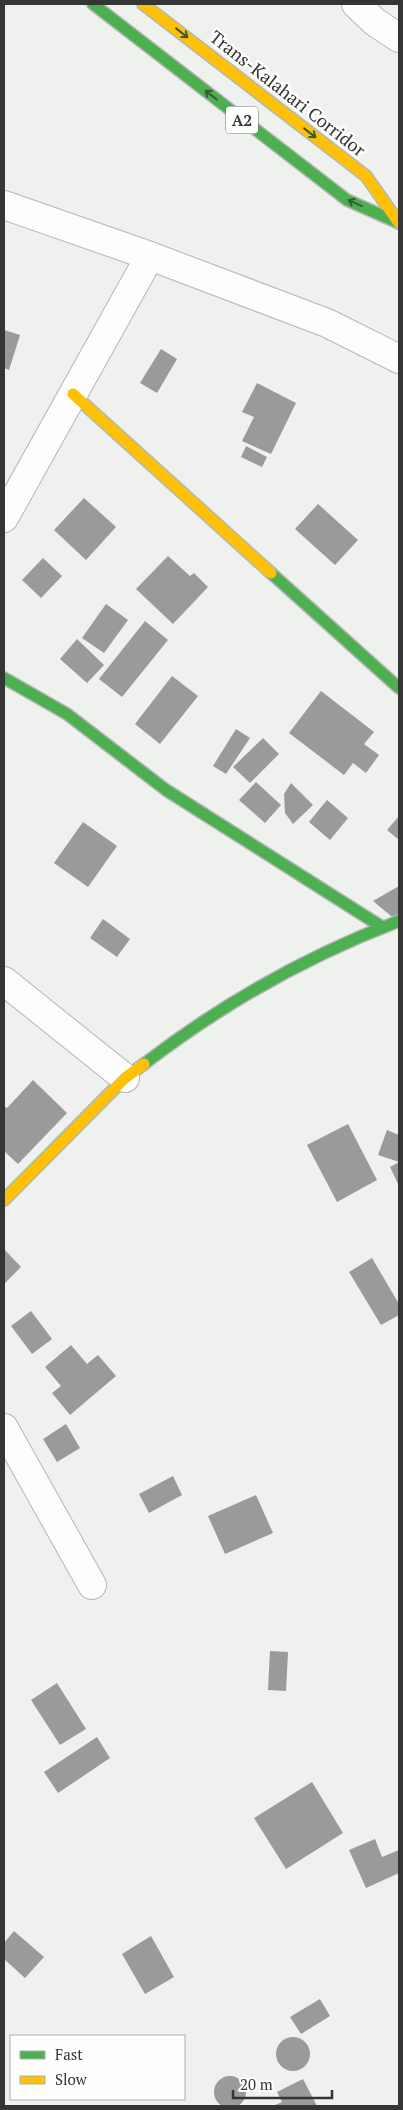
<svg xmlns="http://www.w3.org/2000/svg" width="403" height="2110" font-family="'PT Serif',serif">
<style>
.building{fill:#999b99}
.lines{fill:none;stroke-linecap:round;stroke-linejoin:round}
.street-casing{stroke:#b5b7b5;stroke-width:30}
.fast-casing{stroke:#b5b7b5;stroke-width:14}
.slow-casing{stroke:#b5b7b5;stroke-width:14}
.street{stroke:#fcfdfc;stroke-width:28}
.fast{stroke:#4caf50;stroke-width:11}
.slow{stroke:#ffc107;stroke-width:11}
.oneway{stroke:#3b5a3c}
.labels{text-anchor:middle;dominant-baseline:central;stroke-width:5;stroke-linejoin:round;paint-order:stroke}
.shield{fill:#fcfffc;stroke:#707270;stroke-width:1}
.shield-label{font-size:16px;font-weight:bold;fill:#343634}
.street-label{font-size:18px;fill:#343634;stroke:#fcfffc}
</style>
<rect width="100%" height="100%" fill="#eef1ee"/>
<g class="building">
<path d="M4 330 20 335 9 370 4 368Z"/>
<path d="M161 349 177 359 157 393 140 383Z"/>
<path d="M257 383 296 403 271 454 242 441 254 417 242 412Z"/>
<path d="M246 446 267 457 262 467 241 457Z"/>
<path d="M84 498 116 527 86 560 54 530Z"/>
<path d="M318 504 358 540 335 565 295 529Z"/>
<path d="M168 556 190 576 194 573 208 587 173 624 136 589Z"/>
<path d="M43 558 62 576 41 598 22 580Z"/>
<path d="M106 604 128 620 104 653 82 638Z"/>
<path d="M145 621 168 640 122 697 99 679Z"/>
<path d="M77 639 104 665 87 683 60 659Z"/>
<path d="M172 676 198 696 160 744 135 724Z"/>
<path d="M321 691 374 732 364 744 379 755 366 773 353 763 344 775 289 733Z"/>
<path d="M236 729 250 738 226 774 213 766Z"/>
<path d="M263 738 279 754 250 783 233 767Z"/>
<path d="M256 782 281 805 265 823 239 800Z"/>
<path d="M291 783 313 805 293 824 285 813 284 794Z"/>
<path d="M327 800 348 818 330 840 309 822Z"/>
<path d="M399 816V840L387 830Z"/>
<path d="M83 822 117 846 88 887 54 863Z"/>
<path d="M399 886V920L397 921 373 901Z"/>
<path d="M103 919 130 939 117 957 90 938Z"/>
<path d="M33 1080 67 1113 18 1164 4 1151V1106L7 1108Z"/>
<path d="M348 1124 377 1180 337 1202 307 1145Z"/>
<path d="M387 1130 399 1135V1162L378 1155Z"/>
<path d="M399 1162V1186L390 1167Z"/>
<path d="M4 1249 21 1267 4 1284Z"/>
<path d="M372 1258 399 1304V1315L381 1325 349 1272Z"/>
<path d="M31 1311 52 1339 32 1354 11 1326Z"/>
<path d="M71 1345 87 1364 98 1355 116 1376 70 1415 52 1393 61 1386 45 1367Z"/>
<path d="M66 1424 80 1448 57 1462 43 1439Z"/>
<path d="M173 1476 182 1495 149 1513 139 1494Z"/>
<path d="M256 1495 273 1533 225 1554 208 1516Z"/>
<path d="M270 1651 288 1652 286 1691 268 1690Z"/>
<path d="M57 1683 86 1729 60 1745 31 1700Z"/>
<path d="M97 1737 110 1758 58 1793 44 1772Z"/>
<path d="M312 1782 343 1833 286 1869 254 1818Z"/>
<path d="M375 1839 382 1857 399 1850V1873L366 1888 349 1850Z"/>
<path d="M14 1931 44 1957 25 1978 4 1959V1943Z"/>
<path d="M151 1936 174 1977 145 1994 122 1954Z"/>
<path d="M320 1999 330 2016 301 2034 290 2017Z"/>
<circle cx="293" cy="2054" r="17"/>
<circle cx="230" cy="2092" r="16"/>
<path d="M303 2079 317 2106H273L282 2102 277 2092Z"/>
</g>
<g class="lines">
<defs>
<g id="street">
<path d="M356 4 375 22 399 38"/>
<path d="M4 205 150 256 327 323 399 359"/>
<path d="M4 518 150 256"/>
<path d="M4 981 125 1078"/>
<path d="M4 1428 92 1585"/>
</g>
<g id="fast">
<path d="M93 4 347 200 399 223"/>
<path d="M271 573 399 688"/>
<path d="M4 678 67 714 166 790 382 927"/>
<path d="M144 1064C222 1004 307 956 399 921"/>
</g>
<g id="slow">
<path d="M143 4 366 176 399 223"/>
<path d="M73 394 271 573"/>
<path d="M4 1200 125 1078 144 1064"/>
</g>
</defs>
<use href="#street" class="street-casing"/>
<use href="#fast" class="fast-casing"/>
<use href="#slow" class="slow-casing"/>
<use href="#street" class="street"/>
<use href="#fast" class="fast"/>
<use href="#slow" class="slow"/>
</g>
<defs><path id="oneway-shaft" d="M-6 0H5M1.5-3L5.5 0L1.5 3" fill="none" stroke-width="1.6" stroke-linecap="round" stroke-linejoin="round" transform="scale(1.25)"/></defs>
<g class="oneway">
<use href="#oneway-shaft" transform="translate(182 33) rotate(38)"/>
<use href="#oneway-shaft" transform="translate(211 95) rotate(-142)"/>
<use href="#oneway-shaft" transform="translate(310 133) rotate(38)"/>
<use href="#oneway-shaft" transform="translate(355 203) rotate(-156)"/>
</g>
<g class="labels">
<rect class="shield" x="226" y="106.5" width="32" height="27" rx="4"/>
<g class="shield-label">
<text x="242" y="120">A2</text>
</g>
<g class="street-label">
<text transform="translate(288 93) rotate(38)">Trans-Kalahari Corridor</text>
</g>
</g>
<rect width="403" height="2110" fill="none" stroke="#343634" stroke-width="10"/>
<rect x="10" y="2035" width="175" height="65" fill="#fcfffc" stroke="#acafac"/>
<rect x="20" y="2051" width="25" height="8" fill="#4caf50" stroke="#acafac"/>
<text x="55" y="2060" font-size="15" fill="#343634">Fast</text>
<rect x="20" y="2076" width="25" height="8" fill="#ffc107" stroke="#acafac"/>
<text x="55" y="2085" font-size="15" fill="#343634">Slow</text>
<path d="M233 2090v8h99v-8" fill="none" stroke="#343634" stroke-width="2.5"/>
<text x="240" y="2090" font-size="15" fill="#343634" stroke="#fcfffc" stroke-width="4" paint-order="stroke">20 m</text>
</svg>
